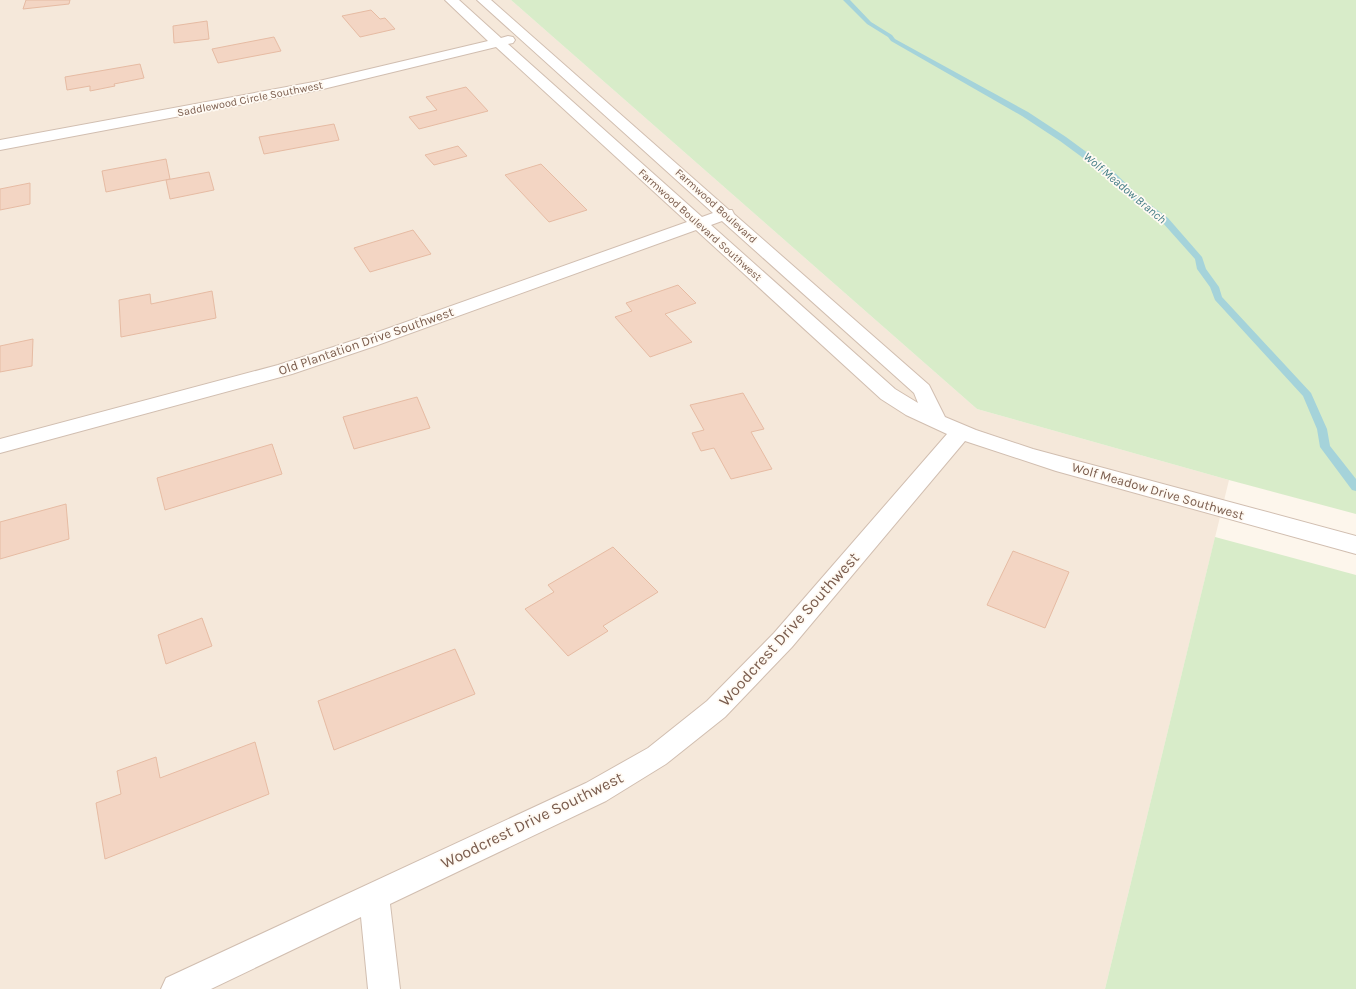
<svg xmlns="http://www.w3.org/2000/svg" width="1356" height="989" font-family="Karla,sans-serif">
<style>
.residential{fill:#f5e8da}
.green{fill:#d8ecc9}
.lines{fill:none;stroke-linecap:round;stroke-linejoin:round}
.stream{fill:#a5d3da;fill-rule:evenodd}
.building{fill:#f3d5c3;stroke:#e6bba3}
.minor-casing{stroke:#d1beb0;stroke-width:2}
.minor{fill:#fff;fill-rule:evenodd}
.labels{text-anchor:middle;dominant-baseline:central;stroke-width:3.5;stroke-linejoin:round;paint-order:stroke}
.far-street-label{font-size:11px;fill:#7a5c4d;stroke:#fffaf3}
.far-water-label{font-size:12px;font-style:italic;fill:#437c86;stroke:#fffaf3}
.street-label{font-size:13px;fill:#7a5c4d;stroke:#fffaf3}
.near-street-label{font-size:16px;fill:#7a5c4d;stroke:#fffaf3}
</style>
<rect width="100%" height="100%" fill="#fdf6ec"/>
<path class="residential" d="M0 0H511L977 409 1229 480 1105 989H0Z"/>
<g class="green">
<path d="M511 0H1356V514L1229 480 977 409Z"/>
<path d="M1215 537 1356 575V989H1105Z"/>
</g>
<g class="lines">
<path class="stream" d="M843 0H850L871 22 892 35 895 39 1028 112 1066 137 1115 173 1140 197 1168 218 1202 257 1206 269 1219 287 1222 297 1311 393 1327 429 1330 446 1356 479V491L1352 490 1320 447 1317 429 1303 396 1215 300 1210 287 1197 269 1195 259 1162 222 1134 201 1109 177 1060 141 1022 116 891 41 888 37 867 24Z"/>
</g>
<g class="building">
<path d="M26 0H70L69 4 23 9Z"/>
<path d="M371 10 380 19 385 18 395 29 360 37 342 16Z"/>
<path d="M207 21 209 39 174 43 173 26Z"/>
<path d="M274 37 281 51 218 63 212 49Z"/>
<path d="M140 64 144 78 114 84 115 86 90 91V86L67 90 65 77Z"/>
<path d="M466 87 488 111 419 129 409 117 437 110 426 97Z"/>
<path d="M334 124 339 140 264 154 259 137Z"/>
<path d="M458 146 467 156 434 165 425 155Z"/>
<path d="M166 159 170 179 106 192 102 171Z"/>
<path d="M541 164 587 210 549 222 505 175Z"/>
<path d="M209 172 214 190 170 199 166 180Z"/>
<path d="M30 183V204L0 210V189Z"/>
<path d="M413 230 431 254 370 272 354 248Z"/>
<path d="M678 285 696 303 665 314 692 342 650 357 615 317 632 311 626 303Z"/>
<path d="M212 291 216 318 121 337 119 300 150 294 151 304Z"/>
<path d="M33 339 32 366 0 372V346Z"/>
<path d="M743 393 764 429 751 432 772 469 731 479 714 448 701 451 692 433 704 430 690 405Z"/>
<path d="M417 397 430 428 354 449 343 417Z"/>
<path d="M272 444 282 474 165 510 157 478Z"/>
<path d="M66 504 69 539 0 559V522Z"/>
<path d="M613 547 658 592 603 626 608 631 568 656 525 609 554 592 548 585Z"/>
<path d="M1013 551 1069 572 1045 628 987 605Z"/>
<path d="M202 618 212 646 166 664 158 635Z"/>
<path d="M455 649 475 694 334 750 318 701Z"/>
<path d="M255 742 269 794 105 859 96 803 121 794 117 771 156 757 160 778Z"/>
</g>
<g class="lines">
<defs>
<path id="minor" d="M445 0H459L501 38 508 36 513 37 515 40 513 43 508 44 702 217 713 213 477 0H491L729 210H732L734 214 929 385 945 417 976 430 1033 449 1356 536V554L1056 471 965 441 792 647 725 717 666 764 606 801 390 904 400 989H368L361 917 211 989H161L166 978 586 783 648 748 707 701 774 633 947 434 906 415 881 399 696 230 375 346 292 374 0 453V439L278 365 361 338 687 222 496 47 319 90 0 150V140L319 81 488 41ZM722 221 914 393 918 403 895 389 711 225Z"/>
</defs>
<use href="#minor" class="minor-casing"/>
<use href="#minor" class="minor"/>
</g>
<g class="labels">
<g class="far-street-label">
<text transform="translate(250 99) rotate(-11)">Saddlewood Circle Southwest</text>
<text transform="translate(716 206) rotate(42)">Farmwood Boulevard</text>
<text transform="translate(700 225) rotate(42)">Farmwood Boulevard Southwest</text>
</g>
<g class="far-water-label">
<text transform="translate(1125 188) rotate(40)">Wolf Meadow Branch</text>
</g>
<g class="street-label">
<text transform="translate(366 341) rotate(-19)">Old Plantation Drive Southwest</text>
<text transform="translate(1158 491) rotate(16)">Wolf Meadow Drive Southwest</text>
</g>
<g class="near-street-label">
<text transform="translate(789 629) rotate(-48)">Woodcrest Drive Southwest</text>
<text transform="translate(532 820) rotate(-26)">Woodcrest Drive Southwest</text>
</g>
</g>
</svg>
